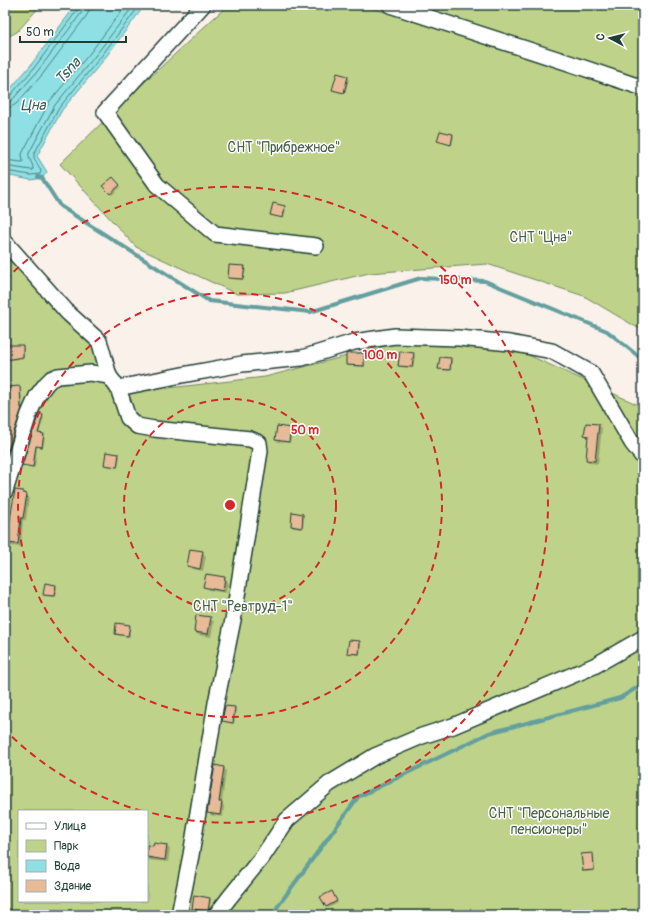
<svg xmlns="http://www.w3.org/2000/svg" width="648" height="920" font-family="Pangolin,sans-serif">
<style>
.green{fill:#bed389;stroke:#6e885e;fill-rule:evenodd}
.water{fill:#8ee0e5;stroke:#629f9e}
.shadow{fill:#0003}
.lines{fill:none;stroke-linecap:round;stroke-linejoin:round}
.shore{stroke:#4b7e7b;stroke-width:1}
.stream{stroke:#629f9e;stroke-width:4}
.building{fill:#e7ba98;stroke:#1f3d34}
.minor-casing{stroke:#1f3d34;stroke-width:18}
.minor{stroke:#fff;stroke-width:15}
.ring{fill:none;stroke:#d62828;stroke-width:2;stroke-dasharray:7 5}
.labels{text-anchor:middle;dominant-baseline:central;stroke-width:3;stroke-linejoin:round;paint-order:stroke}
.park-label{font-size:14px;fill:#476249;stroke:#fff}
.water-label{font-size:15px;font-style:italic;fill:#355e57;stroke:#fff}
.centre{fill:#d62828;stroke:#fff;stroke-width:2}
.ring-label{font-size:12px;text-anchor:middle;font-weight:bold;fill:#d62828;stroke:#fff;stroke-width:3;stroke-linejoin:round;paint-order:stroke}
</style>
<rect width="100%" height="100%" fill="#faf1ea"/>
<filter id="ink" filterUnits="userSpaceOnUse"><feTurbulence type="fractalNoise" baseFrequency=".025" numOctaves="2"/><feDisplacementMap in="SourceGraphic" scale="8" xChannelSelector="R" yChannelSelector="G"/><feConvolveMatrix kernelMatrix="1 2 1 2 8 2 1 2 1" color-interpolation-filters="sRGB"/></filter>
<g filter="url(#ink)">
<g class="green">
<path d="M5 5H41L17 32 5 38Z"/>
<path d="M228 5H363L643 96V331L584 296 487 264 369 273 285 293 237 294 136 247 60 164 122 103Z"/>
<path d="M410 5H643V81Z"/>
<path d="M5 253 95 329 125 393 265 377 397 343H461L524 353 643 407V915H5ZM19 811H147V901H19Z"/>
</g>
<path class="water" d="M76 5H145L102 62 62 110 37 156 47 172 42 178 31 180 5 175V95L30 66Z"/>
<g class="shadow">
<path d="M5 8 9 22 5 23Z"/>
<path d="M337 74 348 77 349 79 345 94 335 91 333 89Z"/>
<path d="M441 132 453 135 454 136 452 145 440 142 439 141Z"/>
<path d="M113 178 121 187 112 195 104 186Z"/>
<path d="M285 207 286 208 284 218 273 216 271 215Z"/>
<path d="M244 267 246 268 244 280 231 279 229 278Z"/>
<path d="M5 307 8 319 11 346H22L24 347V358L5 361Z"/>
<path d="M364 354 365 356V367L348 366 347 365Z"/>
<path d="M413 354 415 356 413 368 401 367 399 365Z"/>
<path d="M440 358 451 359 452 360 451 371 441 370 439 368Z"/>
<path d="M20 387 21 389 23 411 10 451H8L6 450 8 422 11 408Z"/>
<path d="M43 416 44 417 39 434 44 435 45 436 43 448 37 446 35 468 25 466 24 465Z"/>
<path d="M586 424 599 425 602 428 598 464 590 463 587 460 588 438 585 435Z"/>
<path d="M290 429 292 431 290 443 278 442 276 440Z"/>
<path d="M643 432V440L639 435Z"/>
<path d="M118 455 120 456 118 468 106 466 105 465Z"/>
<path d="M23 492 29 497 26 520H23L21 547 10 546 8 543Z"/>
<path d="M293 513 303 515 304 516 303 529 293 528 292 526Z"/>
<path d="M202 552 206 556 203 571 192 569 188 566Z"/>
<path d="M225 578 228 582 226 593 208 590 205 587Z"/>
<path d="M55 586 57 587 56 597 45 596 44 594Z"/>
<path d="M210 618 214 622 211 637 198 635 195 631Z"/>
<path d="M129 626 130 627V637L117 635 116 634Z"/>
<path d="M360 642 361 644 360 655 350 654 348 652Z"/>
<path d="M235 708 236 709 234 724 225 722 223 721Z"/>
<path d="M224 768 226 771 222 803 224 806 223 817 211 815 208 812Z"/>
<path d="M147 846H166L170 849 168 862 147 860Z"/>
<path d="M592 854 594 856 595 871 586 872 584 871 583 855Z"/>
<path d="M333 894 338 903 328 908 322 897Z"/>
<path d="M210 898 211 900 209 912 195 910 193 909Z"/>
</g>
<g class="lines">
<g class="shore">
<path d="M5 97 10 96 34 68 78 9 79 5"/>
<path d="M5 102H9L13 99 37 72 82 12 84 5"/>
<path d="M5 108 11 107 16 104 42 75 87 15 89 11 90 5"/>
<path d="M5 160 21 162H23L22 154 24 150 50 101 90 53 126 5"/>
<path d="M5 166 31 170H33C34 164 28 160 29 153L55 105 95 56 134 5"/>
<path d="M5 171 31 175 40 174 41 171 34 158V154L59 108 99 59 140 5"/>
</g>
<g class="stream">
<path d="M38 177 42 178 60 206 209 301 310 312 421 278 485 281 607 331 643 360"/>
<path d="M273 915 278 906 358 797 489 733 620 698 643 684"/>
</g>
</g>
<g class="building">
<path d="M337 73 348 76 344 93 332 90Z"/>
<path d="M440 131 453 134 451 145 437 141Z"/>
<path d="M113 177 120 185 110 194 102 186Z"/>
<path d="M273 203 285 206 283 218 270 215Z"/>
<path d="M229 265 245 266 243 279 228 278Z"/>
<path d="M5 345H23V357L5 360Z"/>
<path d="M400 351 414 353 412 367 398 366Z"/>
<path d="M349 353H364V366L346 365V354Z"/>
<path d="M440 357 451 358 450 370 438 369Z"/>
<path d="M20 386 21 408H22L8 450H5V421H7L8 407H10L9 387Z"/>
<path d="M39 413 43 415 38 433 44 434 42 447 36 446 33 467 22 465Z"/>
<path d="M586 423 599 424 595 461 586 460 588 436 584 435Z"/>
<path d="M277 426 291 428 289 442 275 440Z"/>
<path d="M106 452 119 454 117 467 104 465Z"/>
<path d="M15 490 23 491V493L27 494 23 518H21L18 544 6 543Z"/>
<path d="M292 512 303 514 302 528 291 526Z"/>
<path d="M190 549 203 551 200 569 187 566Z"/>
<path d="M206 574 225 577 223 591 203 587Z"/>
<path d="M45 583 56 585 54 596 43 595Z"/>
<path d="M196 615 211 617 208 634 194 632Z"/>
<path d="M116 623 130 625 128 636 115 634Z"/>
<path d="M349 640 360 641 359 654 347 653Z"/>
<path d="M225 706 235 707 233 723 222 721Z"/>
<path d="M215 765 224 767 219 802H222L220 815 207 813Z"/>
<path d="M154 843 167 845 165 860 147 857V845L153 846Z"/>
<path d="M593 853 594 870 583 871 581 854Z"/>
<path d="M332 891 337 901 326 907 320 897Z"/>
<path d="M194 895 210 898 208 911 192 909Z"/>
</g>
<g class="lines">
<defs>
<g id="minor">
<path d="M203 5 105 112 157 185 215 234 316 246"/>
<path d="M390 5 569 63 643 88"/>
<path d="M5 242 68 313 99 341 101 347 109 376 118 388 128 418 137 426 154 429 250 439 259 443 260 451 234 615 216 703 191 855 179 915"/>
<path d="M118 388 182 375 242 364 302 358 354 342 395 336 459 338 510 343 552 351 591 373 632 443 643 457"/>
<path d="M5 491 29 414 37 396 46 384 51 379 58 376 91 373 109 376"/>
<path d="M216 915 229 898 263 856 287 820 329 784 375 756 422 736 453 726 594 666 643 638"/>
</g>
</defs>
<use href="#minor" class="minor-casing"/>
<use href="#minor" class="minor"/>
</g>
</g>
<g class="ring">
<circle cx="230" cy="505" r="106"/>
<circle cx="230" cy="505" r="212"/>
<path d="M142 811A318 318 0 0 1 5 730M5 280A318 318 0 1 1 148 812"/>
</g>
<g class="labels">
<g class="park-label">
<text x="284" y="147">СНТ "Прибрежное"</text>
<text x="541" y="237">СНТ "Цна"</text>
<text x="243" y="606">СНТ "Ревтруд-1"</text>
<text x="549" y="813">СНТ "Персональные<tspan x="549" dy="16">пенсионеры"</tspan></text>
</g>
<g class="water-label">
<text transform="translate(68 71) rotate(-48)">Tsna</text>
<text x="33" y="105">Цна</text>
</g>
</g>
<circle cx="230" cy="505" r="6" class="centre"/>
<g class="ring-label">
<text x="455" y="284">150 m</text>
<text x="380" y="359">100 m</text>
<text x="305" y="434">50 m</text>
</g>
<rect width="648" height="920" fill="none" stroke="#fff" stroke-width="20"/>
<rect x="10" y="10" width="628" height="900" fill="none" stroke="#1f3d34" stroke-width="1.5" filter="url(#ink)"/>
<rect x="18" y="810" width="130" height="92" fill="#ffffff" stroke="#a5b1ae"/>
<rect x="26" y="823" width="20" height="6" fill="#ffffff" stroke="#a5b1ae"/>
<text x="54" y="830" font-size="12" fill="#1f3d34">Улица</text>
<rect x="26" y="840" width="20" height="12" fill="#bed389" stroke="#a5b1ae"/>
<text x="54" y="850" font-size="12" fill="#1f3d34">Парк</text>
<rect x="26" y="860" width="20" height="12" fill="#8ee0e5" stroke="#a5b1ae"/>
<text x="54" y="870" font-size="12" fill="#1f3d34">Вода</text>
<rect x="26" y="880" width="20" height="12" fill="#e7ba98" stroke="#a5b1ae"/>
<text x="54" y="890" font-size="12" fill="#1f3d34">Здание</text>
<g transform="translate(610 38) rotate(277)" stroke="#ffffff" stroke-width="3" paint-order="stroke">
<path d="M0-3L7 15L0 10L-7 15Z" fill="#1f3d34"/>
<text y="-6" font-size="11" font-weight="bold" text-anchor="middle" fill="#1f3d34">С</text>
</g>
<path d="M20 36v6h106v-6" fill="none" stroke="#1f3d34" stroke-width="2"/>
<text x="26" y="36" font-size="12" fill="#1f3d34" stroke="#ffffff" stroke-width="3" paint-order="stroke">50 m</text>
</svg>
